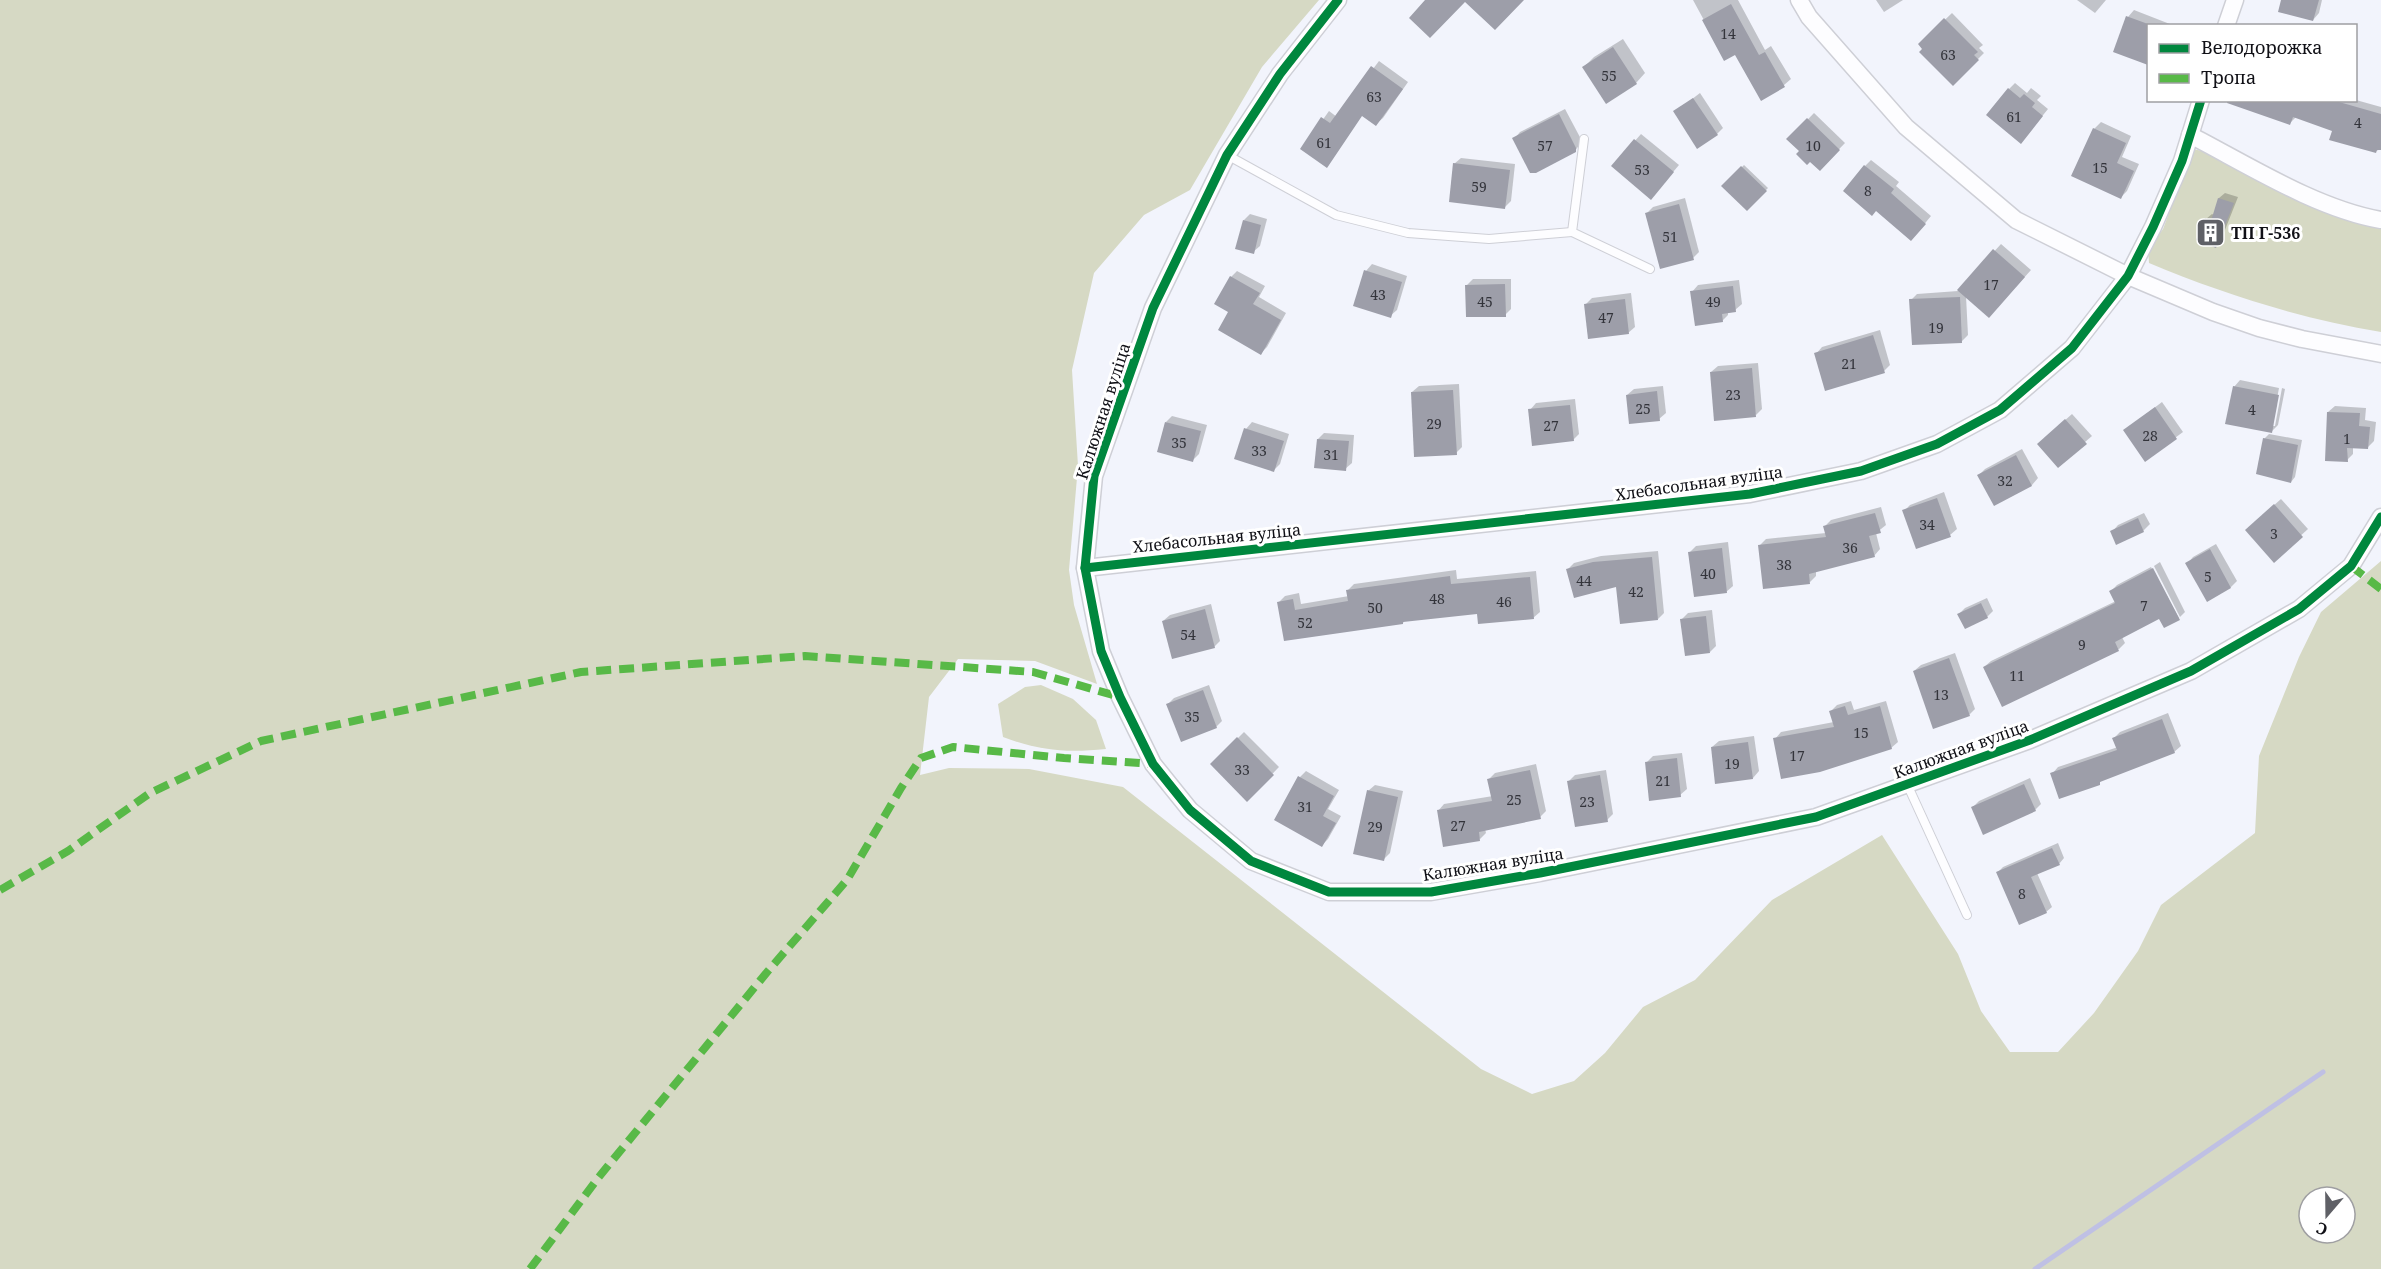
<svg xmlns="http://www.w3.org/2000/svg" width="2381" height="1269" font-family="'Noto Serif',serif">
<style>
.green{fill:#d6d9c4;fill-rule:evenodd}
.shadow{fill:#0003}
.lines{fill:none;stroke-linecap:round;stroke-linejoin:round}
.stream{stroke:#bfc0e4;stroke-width:5}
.building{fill:#9d9ea9}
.lane-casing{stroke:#cecfd6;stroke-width:10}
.street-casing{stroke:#cecfd6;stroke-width:19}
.lane{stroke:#fdfdff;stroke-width:8}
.street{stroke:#fdfdff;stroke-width:16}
.quiet{stroke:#58b947;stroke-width:8;stroke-dasharray:15 8;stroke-linecap:butt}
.cycleway-casing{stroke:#fff;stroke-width:13}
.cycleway{stroke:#00873e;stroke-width:9}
.labels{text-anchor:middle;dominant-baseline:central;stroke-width:6;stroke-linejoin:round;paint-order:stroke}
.number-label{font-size:14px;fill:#33343b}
.poi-label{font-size:16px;font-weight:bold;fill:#101016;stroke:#fff;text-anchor:start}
.street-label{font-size:16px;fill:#101016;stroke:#fff}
</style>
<rect width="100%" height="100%" fill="#f2f4fc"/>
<g class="green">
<path d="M0 0H1319L1262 67 1190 190 1144 215 1094 273 1072 370 1078 466 1069 570 1074 605 1097 684 1035 661 958 659 929 697 920 775 949 768 1029 769 1123 787 1481 1069 1532 1094 1574 1081 1605 1053 1643 1007 1695 980 1772 900 1882 835 1958 954 1981 1011 2010 1052H2058L2094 1013 2138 951 2161 905 2255 833 2259 756 2299 657 2321 612 2381 561V1269H0ZM2309 1197H2345V1233H2309Z"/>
<path d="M2193 149 2207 152 2310 206 2381 229V332C2302 319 2223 294 2149 263L2148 249 2163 229Z"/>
<path d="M1041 685 1073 699 1096 720 1106 749C1067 753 1040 751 1003 737L998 704 1025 687Z"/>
</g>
<g class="shadow">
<path d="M1693 0H1738L1765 50 1771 46 1791 79 1784 85 1762 98 1736 53 1725 59Z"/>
<path d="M1876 0H1903L1884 12Z"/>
<path d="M2077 0H2106L2095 13Z"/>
<path d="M2283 0H2322L2319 13 2313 20Z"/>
<path d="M2134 10 2175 26H2148V63L2115 51 2128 17Z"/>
<path d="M1952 13 1983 45 1979 48 1984 53 1953 84 1920 44Z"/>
<path d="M1623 39 1645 73 1636 83 1584 67 1594 57Z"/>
<path d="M1379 61 1408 82 1383 118 1376 124 1363 115 1302 149 1329 111 1337 117Z"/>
<path d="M2015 83 2027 93 2031 88 2041 96 2037 100 2048 109 2027 135 2009 89Z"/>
<path d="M1700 93 1723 128 1717 134 1675 112Z"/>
<path d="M2246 100H2356L2381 107V149L2376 151 2334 130 2296 117 2290 123Z"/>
<path d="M1565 109 1582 141 1575 151 1514 139 1520 132Z"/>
<path d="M1814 113 1845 143 1820 169 1789 139Z"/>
<path d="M2101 122 2131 136 2122 157 2139 164 2127 191 2121 197 2073 175 2094 129Z"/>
<path d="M1641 134 1679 165 1657 191 1613 166Z"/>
<path d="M1461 158 1515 164 1511 201 1505 207 1454 164Z"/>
<path d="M1871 160 1899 182 1896 186 1931 216 1917 233 1865 166Z"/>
<path d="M1744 165 1768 188 1747 209 1723 186Z"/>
<path d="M2225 193 2238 197 2221 240 2215 246 2206 219 2212 214 2214 215 2219 198Z"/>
<path d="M1685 198 1699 252 1693 258 1647 213 1653 207Z"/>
<path d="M1250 214 1267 219 1260 246 1253 252 1244 220Z"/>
<path d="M2001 244 2031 270 1995 310 1966 296 1968 335 1962 341 1911 300 1917 294 1958 291Z"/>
<path d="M1372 264 1407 276 1397 310 1390 316 1366 271Z"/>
<path d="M1237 271 1265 286 1259 297 1286 313 1267 347 1261 353 1230 312 1231 277Z"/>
<path d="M1473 279H1511V309L1505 315 1467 285Z"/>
<path d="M1739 280 1742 304 1735 310 1728 311V315L1722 321 1692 292 1698 285Z"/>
<path d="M1631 293 1635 327 1628 333 1586 304 1592 298Z"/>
<path d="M1880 330 1890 365 1884 371 1816 354 1822 347Z"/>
<path d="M1758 363 1762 409 1756 415 1711 372 1718 366Z"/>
<path d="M2240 380 2279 388 2272 426H2275L2282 388 2285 389 2278 425 2272 431 2234 387Z"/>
<path d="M1459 384 1462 447 1456 453 1412 392 1419 386Z"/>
<path d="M1663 386 1666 413 1659 419 1627 395 1634 389Z"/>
<path d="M1575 399 1579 434 1573 440 1530 410 1536 403Z"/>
<path d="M2162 402 2183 432 2145 460 2125 430Z"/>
<path d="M2335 406 2366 408 2365 420 2376 422 2374 441 2367 448 2353 447V454L2347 460 2328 412Z"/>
<path d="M2072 414 2092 436 2085 442 2045 438Z"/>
<path d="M1172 416 1207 425 1199 454 1193 460 1166 422Z"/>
<path d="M1252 422 1289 434 1280 464 1274 470 1246 429Z"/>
<path d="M1324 433 1354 435 1352 463 1345 469 1318 439Z"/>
<path d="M2269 434 2302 440 2295 477 2291 482 2264 439Z"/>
<path d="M2022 449 2038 478 2032 485 1994 504 1979 475 1985 469Z"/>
<path d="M1944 492 1957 529 1950 535 1917 547 1904 511 1910 505Z"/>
<path d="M2281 499 2308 529 2274 560 2253 524Z"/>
<path d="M1881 507 1886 525 1876 533 1880 549 1874 556 1816 571V576L1810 582 1760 545 1766 539 1826 533 1824 527 1831 520Z"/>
<path d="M2144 513 2150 524 2143 531 2112 532 2118 525Z"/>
<path d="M1728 542 1733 586 1726 592 1690 552 1696 546Z"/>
<path d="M2216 544 2237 581 2231 587 2207 600 2187 564 2193 557Z"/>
<path d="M1658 551 1664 613 1658 619 1617 585 1568 569 1574 563 1601 556Z"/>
<path d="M2160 562 2185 612 2180 617 2154 566Z"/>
<path d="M2151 567 2179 618 2164 626 2160 617 2122 637 2125 643 2119 649 2003 705 1984 667 1991 661 2116 601 2111 591 2117 585Z"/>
<path d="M1456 570 1457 579 1536 571 1540 612 1533 618 1478 612 1405 620 1403 623 1285 640 1279 602 1285 596 1299 593 1301 604 1349 596 1348 590 1354 584Z"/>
<path d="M1987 598 1993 611 1987 617 1959 614 1965 608Z"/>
<path d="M1211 604 1220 641 1214 647 1163 621 1170 615Z"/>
<path d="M1712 610 1716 646 1710 652 1682 619 1688 613Z"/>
<path d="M1955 653 1975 709 1969 715 1914 671 1921 665Z"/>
<path d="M1209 685 1222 721 1216 727 1168 704 1174 698Z"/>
<path d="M1851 701 1854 710 1886 701 1898 742 1891 748 1775 739 1781 732 1834 722 1831 711 1837 705Z"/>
<path d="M2168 713 2181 746 2174 752 2103 779 2099 783 2052 774 2058 767 2118 747 2114 738 2120 732Z"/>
<path d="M1244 732 1279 767 1247 800 1212 764Z"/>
<path d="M1754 736 1759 771 1753 778 1712 747 1719 741Z"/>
<path d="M1682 753 1687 789 1680 795 1646 763 1653 756Z"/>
<path d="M1536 764 1546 811 1540 817 1485 829 1486 833 1480 839 1438 811 1444 804 1493 796 1489 779 1495 773Z"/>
<path d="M1606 770 1613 814 1607 820 1569 781 1575 775Z"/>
<path d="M1306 771 1339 790 1328 809 1341 816 1328 839 1322 845 1300 777Z"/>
<path d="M2030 778 2041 804 2035 810 1972 808 1979 801Z"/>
<path d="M1375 785 1403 791 1390 853 1384 859 1368 791Z"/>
<path d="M2058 843 2064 858 2059 864 2037 873 2052 907 2046 912 1998 872 2003 867Z"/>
</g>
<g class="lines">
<path class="stream" d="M2035 1269 2323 1072"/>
</g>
<g class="building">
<path d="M1425 0H1524L1495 30 1465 2 1430 38 1409 18Z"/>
<path d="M2281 0H2319L2313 21 2278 12Z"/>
<path d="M1731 4 1759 55 1765 52 1785 87 1761 101 1735 55 1724 61 1702 20Z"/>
<path d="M2126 16 2148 24V65L2113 52Z"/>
<path d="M1944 18 1978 52 1974 55 1979 60 1953 86 1919 52 1922 49 1918 44Z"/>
<path d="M1613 47 1637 84 1606 104 1582 67Z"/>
<path d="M1371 66 1403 89 1376 126 1362 116 1327 168 1300 149 1321 117 1330 123Z"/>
<path d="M2008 88 2020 98 2024 94 2035 103 2032 107 2043 116 2021 144 1986 115Z"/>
<path d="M1693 98 1718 135 1697 149 1673 111Z"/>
<path d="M2228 100H2332L2381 114V150H2377L2376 153 2329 140 2332 131 2293 117 2290 125 2227 103Z"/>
<path d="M1559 114 1576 148V152L1536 173H1530L1512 138Z"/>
<path d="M1807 118 1840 150 1820 171 1810 162 1807 165 1796 154 1799 151 1786 139Z"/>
<path d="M2093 128 2126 143 2117 163 2134 171 2121 199 2071 176Z"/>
<path d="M1634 139 1674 172 1651 200 1611 166Z"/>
<path d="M1453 163 1510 170 1505 209 1449 202Z"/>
<path d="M1864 165 1894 189 1891 193 1926 224 1911 241 1876 211 1872 216 1843 191Z"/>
<path d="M1741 166 1767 191 1747 211 1721 186Z"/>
<path d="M2218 198 2234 203 2216 248 2196 240 2205 218 2211 221Z"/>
<path d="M1679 204 1694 260 1660 269 1645 213Z"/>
<path d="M1243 220 1261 225 1254 254 1235 249Z"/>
<path d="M1993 249 2025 277 1989 318 1957 290Z"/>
<path d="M1364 270 1402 282 1391 318 1353 306Z"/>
<path d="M1230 276 1260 293 1253 304 1281 320 1261 355 1218 330 1228 312 1214 304Z"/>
<path d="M1505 284 1506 317H1466L1465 285Z"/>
<path d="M1733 286 1736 312 1722 314 1723 322 1695 326 1690 291Z"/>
<path d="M1960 297 1962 343 1912 345 1909 299Z"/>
<path d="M1625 299 1629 334 1588 339 1584 304Z"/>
<path d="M1873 335 1885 373 1825 391 1814 353Z"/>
<path d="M1752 368 1756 417 1714 421 1710 372Z"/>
<path d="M2233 386 2279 395 2272 433 2225 424Z"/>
<path d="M1453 390 1457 455 1414 457 1411 392Z"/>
<path d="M1657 391 1660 421 1629 424 1626 395Z"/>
<path d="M1570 405 1574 441 1532 446 1528 409Z"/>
<path d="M2155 407 2177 439 2145 462 2123 430Z"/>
<path d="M2327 412 2360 413 2359 426 2370 427 2368 449 2347 448 2348 462 2325 461Z"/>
<path d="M2065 419 2087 444 2058 468 2037 444Z"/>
<path d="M1165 422 1201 431 1193 462 1157 452Z"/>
<path d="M1244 428 1284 441 1274 472 1234 459Z"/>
<path d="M2263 438 2298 445 2291 483 2256 474Z"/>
<path d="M1317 439 1349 441 1346 471 1314 468Z"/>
<path d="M2016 455 2032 486 1994 506 1977 475Z"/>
<path d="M1937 498 1951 537 1916 549 1902 510Z"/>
<path d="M2274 504 2303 537 2274 563 2245 530Z"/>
<path d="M1875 513 1881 533 1869 536 1875 557 1809 574 1810 584 1763 589 1758 545 1826 537 1823 526Z"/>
<path d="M2138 518 2144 532 2116 545 2110 531Z"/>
<path d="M1722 548 1727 593 1694 597 1688 552Z"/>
<path d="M2210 549 2231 588 2207 602 2185 563Z"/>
<path d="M1652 557 1658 620 1620 624 1616 587 1574 598 1566 569 1593 562Z"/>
<path d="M2153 568 2180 620 2164 628 2159 619 2115 642 2119 651 2002 707 1983 667 2115 603 2109 591Z"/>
<path d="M1450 576 1451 584 1530 577 1534 619 1478 624 1477 614 1403 622V624L1284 641 1277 602 1293 599 1295 610 1348 601 1346 590Z"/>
<path d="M1981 603 1988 618 1965 629 1957 614Z"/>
<path d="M1205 609 1215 648 1172 659 1162 621Z"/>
<path d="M1706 616 1710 653 1685 656 1680 619Z"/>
<path d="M1949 658 1970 716 1933 729 1913 671Z"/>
<path d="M1203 690 1217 728 1181 742 1166 704Z"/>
<path d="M1845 706 1848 715 1880 706 1892 749 1820 772 1781 779 1773 738 1834 727 1829 711Z"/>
<path d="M2162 719 2175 753 2100 782V785L2059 799 2050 773 2117 750 2112 738Z"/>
<path d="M1237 737 1274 775 1247 802 1210 764Z"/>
<path d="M1748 742 1753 779 1715 784 1711 747Z"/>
<path d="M1677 758 1681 797 1649 801 1645 762Z"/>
<path d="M1530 770 1541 819 1479 832 1480 841 1443 847 1437 810 1492 801 1487 779Z"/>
<path d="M1600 775 1608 822 1575 827 1567 781Z"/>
<path d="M1298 776 1334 796 1323 816 1336 823 1322 847 1274 820Z"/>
<path d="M2024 784 2036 811 1983 835 1971 807Z"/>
<path d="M1367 790 1398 797 1384 861 1353 854Z"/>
<path d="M2052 848 2060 865 2031 877 2047 913 2019 925 1996 872Z"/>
</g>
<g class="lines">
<defs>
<g id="lane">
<path d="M1584 139 1572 232 1650 269"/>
<path d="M1227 155 1336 215 1408 233 1489 239 1572 232"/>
<path d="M1907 784 1967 915"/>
</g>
<g id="street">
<path d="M1338 0 1280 74 1227 155 1153 308 1094 476 1085 568 1101 651 1120 697 1153 764 1190 810 1251 861 1329 892H1431L1540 873 1816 817 2030 740 2191 671 2299 609 2351 566 2381 517"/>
<path d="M1799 0 1809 17 1906 127 2016 220 2128 276 2213 312 2259 328 2302 339 2381 354"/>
<path d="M2226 26 2235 0"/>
<path d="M2190 135C2248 165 2317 209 2381 220"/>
<path d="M1085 568 1750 494 1861 471 1937 444 2000 410 2072 348 2128 276 2153 227 2182 161 2201 100"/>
</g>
</defs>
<use href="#lane" class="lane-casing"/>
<use href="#street" class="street-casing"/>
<use href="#lane" class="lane"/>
<use href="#street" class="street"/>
<g class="quiet">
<path d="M2351 566 2381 589"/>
<path d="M0 890 68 851 150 793 261 741 581 672 805 656 1033 672 1120 697"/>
<path d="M530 1269 598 1178 768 971 847 880 901 788 921 758 953 747 1064 758 1153 764"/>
</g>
<defs>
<g id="cycleway">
<path d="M1338 0 1280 74 1227 155 1153 308 1094 476 1085 568 1101 651 1120 697 1153 764 1190 810 1251 861 1329 892H1431L1540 873 1816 817 2030 740 2191 671 2299 609 2351 566 2381 517"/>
<path d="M1085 568 1750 494 1861 471 1937 444 2000 410 2072 348 2128 276 2153 227 2182 161 2201 100"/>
</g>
</defs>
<use href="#cycleway" class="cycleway-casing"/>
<use href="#cycleway" class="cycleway"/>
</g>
<defs>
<symbol id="building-square" viewBox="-11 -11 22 22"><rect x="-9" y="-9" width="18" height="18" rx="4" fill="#5f6066" stroke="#fff"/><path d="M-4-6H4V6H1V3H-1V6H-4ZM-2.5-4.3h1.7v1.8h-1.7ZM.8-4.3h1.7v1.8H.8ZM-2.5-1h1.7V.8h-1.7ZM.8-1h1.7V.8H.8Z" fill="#fff"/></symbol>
</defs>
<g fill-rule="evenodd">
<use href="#building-square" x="2194" y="216" width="33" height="33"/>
</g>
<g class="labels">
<g class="number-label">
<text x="1728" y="33">14</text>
<text x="1948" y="54">63</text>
<text x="1609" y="75">55</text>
<text x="1374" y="96">63</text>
<text x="2014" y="116">61</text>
<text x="2358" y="122">4</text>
<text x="1324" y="142">61</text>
<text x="1545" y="145">57</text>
<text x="1813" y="145">10</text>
<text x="2100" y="167">15</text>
<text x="1642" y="169">53</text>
<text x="1479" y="186">59</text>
<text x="1868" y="190">8</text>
<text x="1670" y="236">51</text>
<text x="1991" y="284">17</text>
<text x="1378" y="294">43</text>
<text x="1485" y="301">45</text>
<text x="1713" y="301">49</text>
<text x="1606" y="317">47</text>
<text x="1936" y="327">19</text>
<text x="1849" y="363">21</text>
<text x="1733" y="394">23</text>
<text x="1643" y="408">25</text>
<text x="2252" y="409">4</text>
<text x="1434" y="423">29</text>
<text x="1551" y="425">27</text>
<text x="2150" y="435">28</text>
<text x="2347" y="438">1</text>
<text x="1179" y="442">35</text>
<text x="1259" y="450">33</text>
<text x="1331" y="454">31</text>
<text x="2005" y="480">32</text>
<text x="1927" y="524">34</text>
<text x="2274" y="533">3</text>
<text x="1850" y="547">36</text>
<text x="1784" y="564">38</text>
<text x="1708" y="573">40</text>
<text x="2208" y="576">5</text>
<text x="1584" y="580">44</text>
<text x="1636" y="591">42</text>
<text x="1437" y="598">48</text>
<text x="1504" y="601">46</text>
<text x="2144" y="605">7</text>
<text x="1375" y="607">50</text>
<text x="1305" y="622">52</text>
<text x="1188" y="634">54</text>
<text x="2082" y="644">9</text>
<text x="2017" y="675">11</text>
<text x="1941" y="694">13</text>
<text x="1192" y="716">35</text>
<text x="1861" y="732">15</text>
<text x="1797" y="755">17</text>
<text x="1732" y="763">19</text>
<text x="1242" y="769">33</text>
<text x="1663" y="780">21</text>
<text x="1514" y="799">25</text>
<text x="1587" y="801">23</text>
<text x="1305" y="806">31</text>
<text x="1458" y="825">27</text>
<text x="1375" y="826">29</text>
<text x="2022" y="893">8</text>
</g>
<g class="poi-label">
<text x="2231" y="233">ТП Г-536</text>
</g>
<g class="street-label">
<text transform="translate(1103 411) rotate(-72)">Калюжная вуліца</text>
<text transform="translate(1699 483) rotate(-8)">Хлебасольная вуліца</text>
<text transform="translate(1217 538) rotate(-6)">Хлебасольная вуліца</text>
<text transform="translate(1961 749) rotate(-20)">Калюжная вуліца</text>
<text transform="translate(1493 864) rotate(-9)">Калюжная вуліца</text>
</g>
</g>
<rect x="2147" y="24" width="210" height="78" fill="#ffffff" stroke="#9f9fa2" stroke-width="1.5"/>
<rect x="2159" y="44" width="30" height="9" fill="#00873e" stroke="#9f9fa2" stroke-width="1.5"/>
<text x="2201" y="54" font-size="18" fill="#101016">Велодорожка</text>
<rect x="2159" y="74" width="30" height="9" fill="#58b947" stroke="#9f9fa2" stroke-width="1.5"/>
<text x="2201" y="84" font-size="18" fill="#101016">Тропа</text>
<g transform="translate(2327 1215) rotate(200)"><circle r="28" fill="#ffffff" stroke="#9f9fa2" stroke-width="1.5"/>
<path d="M0-4.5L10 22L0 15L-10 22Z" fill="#5f6066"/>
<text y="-9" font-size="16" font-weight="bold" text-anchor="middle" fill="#101016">С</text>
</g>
</svg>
